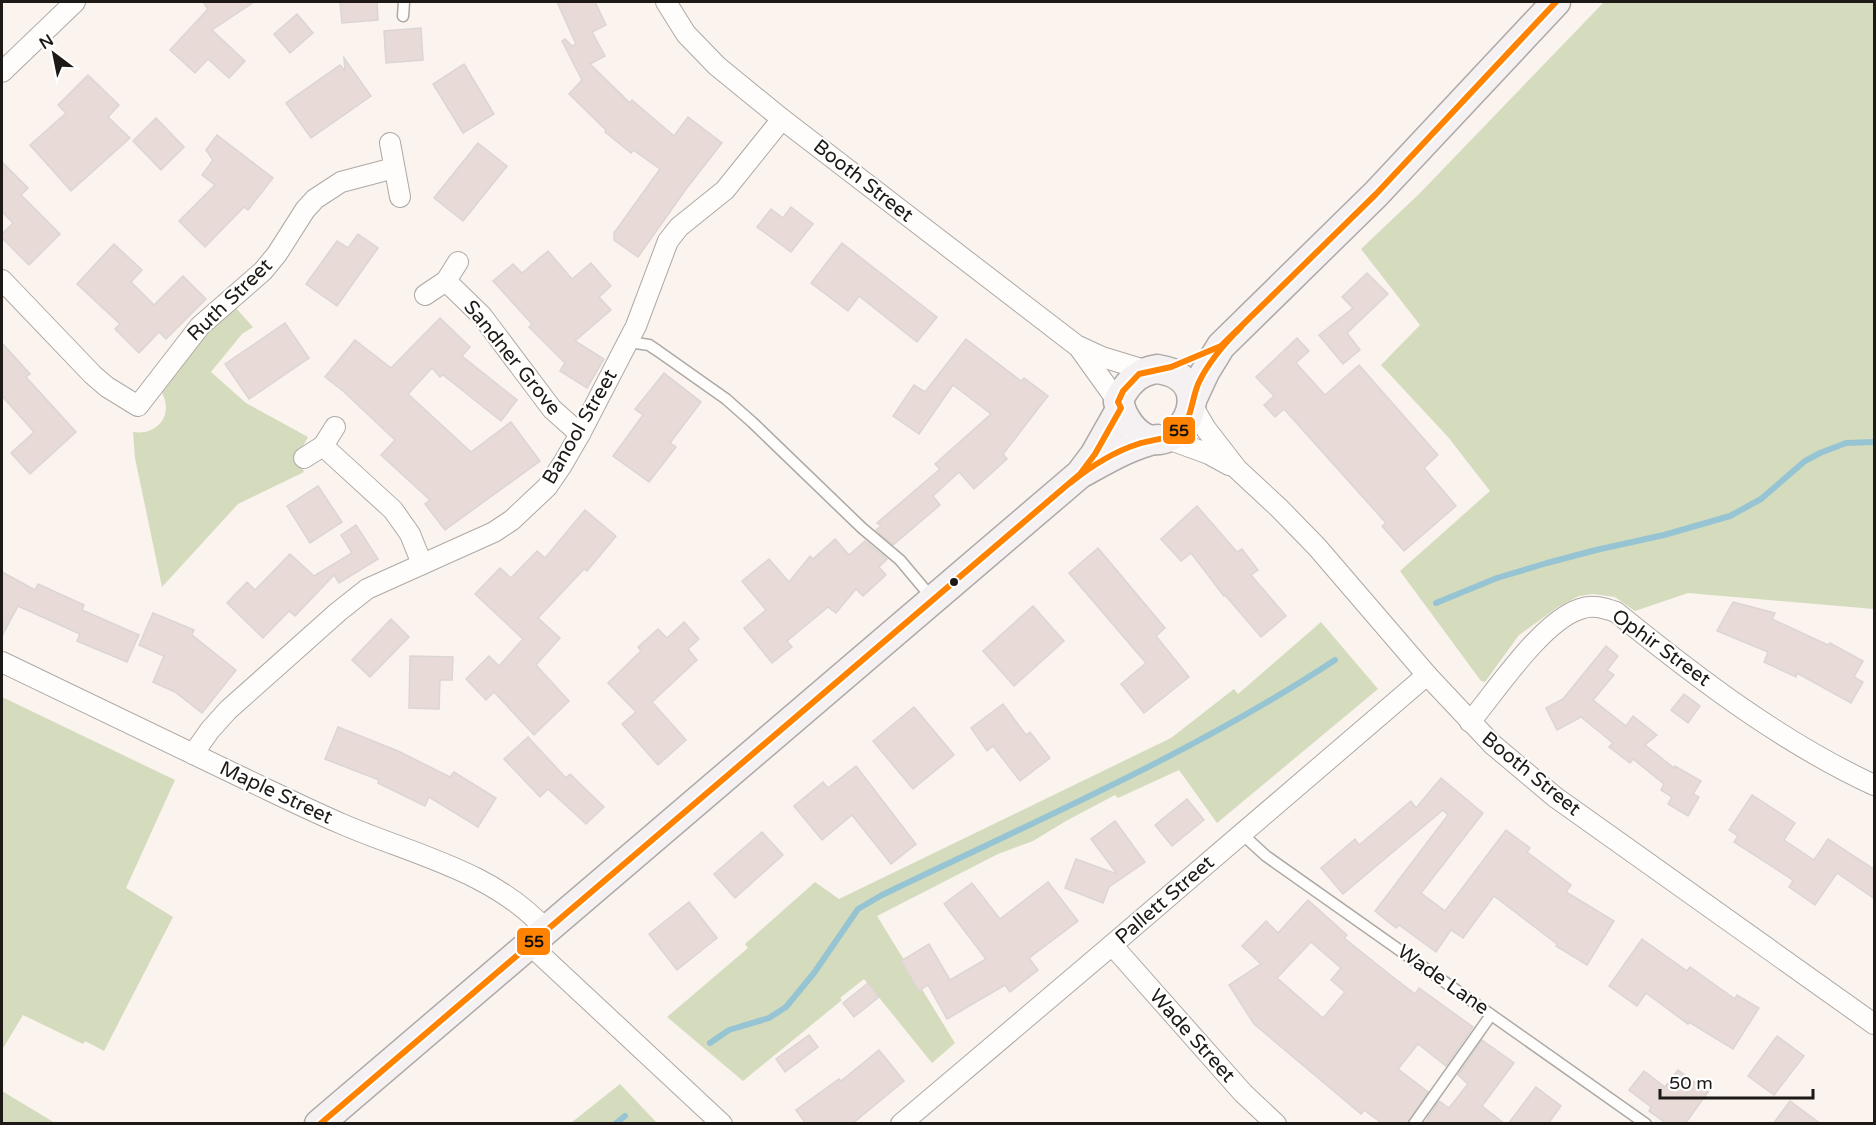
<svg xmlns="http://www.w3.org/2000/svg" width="1876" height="1125" font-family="'Varela Round',sans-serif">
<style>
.green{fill:#d5dcbe}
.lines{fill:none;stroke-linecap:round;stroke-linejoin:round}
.stream{stroke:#97c4d3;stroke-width:6}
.building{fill:#e8dad7;stroke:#dcd6d3;stroke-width:1.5;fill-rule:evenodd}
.lane-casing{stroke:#aea9a5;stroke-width:13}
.street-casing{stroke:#aea9a5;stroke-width:22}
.secondary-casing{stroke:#aea9a5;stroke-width:31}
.lane{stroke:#fefdfc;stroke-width:10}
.street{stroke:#fefdfc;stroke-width:20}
.secondary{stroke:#f5f1f2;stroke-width:28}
.bus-1-casing{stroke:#fff;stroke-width:10}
.bus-1{stroke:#ff8200;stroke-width:6}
.bus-dot{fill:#1d1916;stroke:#fff;stroke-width:2}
.labels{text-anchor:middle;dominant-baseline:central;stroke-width:4.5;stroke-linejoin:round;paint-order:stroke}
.street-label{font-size:20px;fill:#1d1916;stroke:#fff}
.line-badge{stroke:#fff;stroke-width:2}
.pale-badge-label{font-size:16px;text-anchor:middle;font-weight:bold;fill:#111}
</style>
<rect width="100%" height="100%" fill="#faf3ee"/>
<g class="green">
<path d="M1604 2H1874V609L1688 593 1635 611 1615 597 1593 594 1579 596 1558 607 1519 635 1485 682 1481 681 1400 571 1490 491 1448 437 1381 365 1420 325 1361 249 1420 193Z"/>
<path d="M236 308 253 327 242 334 211 372 246 403 308 437 297 457 304 472 238 504 162 587 135 458 133 432C157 436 174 415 162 393L208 331Z"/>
<path d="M1321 622 1378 689 1217 823 1179 770 1118 798 1115 795 1066 821 1033 841 998 854 877 916 955 1043 932 1063 864 979 840 998 842 1000 743 1081 667 1017 748 948 745 944 815 882 839 899 1171 738 1234 689 1238 694Z"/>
<path d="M2 697 175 780 126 888 173 917 104 1051 85 1041 83 1044 23 1015 2 1050Z"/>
<path d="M620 1084 657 1123H571Z"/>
<path d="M2 1091 55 1123H2Z"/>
</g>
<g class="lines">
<g class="stream">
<path d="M1436 603 1497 578 1547 563 1596 550 1664 535 1730 516 1761 499 1805 461 1820 453 1846 443 1874 442"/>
<path d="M710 1043 729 1030 769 1018 786 1007 814 973 858 909 882 895C1033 822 1194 753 1335 660"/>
<path d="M615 1124 625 1116"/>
</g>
</g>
<g class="building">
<path d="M203 2H254L212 30 245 61 229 78 208 59 195 73 170 50 208 9Z"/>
<path d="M340 2H377L378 20 342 23Z"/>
<path d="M557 2H595L606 25 592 32 605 56 590 64 630 103 632 100 674 136 688 117 722 143 686 189 638 257 614 240V233L660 169 633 150 631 153 605 132 606 130 569 94 582 80 562 41 565 39 572 46 576 44Z"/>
<path d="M297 14 313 33 290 53 274 34Z"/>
<path d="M421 28 423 60 386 63 384 31Z"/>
<path d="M344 58 371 96 311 138 286 103 340 65 345 71Z"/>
<path d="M464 64 494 114 463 133 433 84Z"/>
<path d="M88 75 119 105 108 117 130 138 71 191 30 145 66 113 58 105Z"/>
<path d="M156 118 184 147 161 170 133 141Z"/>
<path d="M217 135 273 178 248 210 244 207 205 247 179 221 215 185 202 175 213 160 206 150Z"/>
<path d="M478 143 507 166 463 221 434 198Z"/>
<path d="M2 162 28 188 21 195 60 234 29 265 2 238V234L13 223 2 212Z"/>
<path d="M791 207 813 224 791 252 757 227 771 209 783 218Z"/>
<path d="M358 234 378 248 337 306 306 284 337 241 348 248Z"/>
<path d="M842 243 937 317 917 342 859 296 848 311 811 283Z"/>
<path d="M114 244 142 270 131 282 154 305 183 276 206 299 166 339 159 332 139 353 115 329 120 324 77 284Z"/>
<path d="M548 251 572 279 591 263 611 286 599 297 611 310 575 341 604 359 587 388 560 371 565 363 529 327 532 324 493 281 513 264 522 273Z"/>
<path d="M1367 273 1388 294 1347 333 1360 350 1343 364 1319 335 1353 308 1342 297Z"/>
<path d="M440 318 470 347 462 356 517 400 501 421 443 375 440 377 432 368 408 394 471 452 511 422 540 461 445 530 425 504 430 500 381 455 395 440 343 391 325 377 355 340 391 368Z"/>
<path d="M285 323 309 358 249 399 225 364Z"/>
<path d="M1297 338 1309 351 1296 363 1325 395 1359 365 1438 455 1424 468 1456 506 1404 551 1382 526 1386 523 1284 409 1275 417 1264 405 1274 396 1256 377Z"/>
<path d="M966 339 1021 381 1024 378 1048 396 1003 454 1007 459 974 489 959 472 933 496 940 505 893 545 876 530 881 526 877 523 940 469 935 464 991 414 953 385 919 434 893 416 914 385 925 392Z"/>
<path d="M2 343 30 374 26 377 76 432 30 474 11 453 34 432 2 396Z"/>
<path d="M664 373 701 402 670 443 676 447 649 482 613 456 643 415 635 409Z"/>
<path d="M318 486 342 522 310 543 287 506Z"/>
<path d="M1197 506 1237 552 1242 549 1258 570 1251 575 1286 616 1261 637 1225 595 1224 596 1191 553 1181 561 1161 539Z"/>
<path d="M585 510 616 536 587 571 584 569 538 618 560 638 536 665 569 701 534 735 494 692 486 700 466 679 489 656 499 666 523 639 475 594 500 568 511 578 537 551 545 558Z"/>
<path d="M356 525 378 559 339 583 334 575 295 616 289 611 263 638 227 603 247 582 255 590 290 554 314 576 352 553 341 535Z"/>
<path d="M835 539 849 555 865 541 887 559 879 567 886 575 863 596 856 589 836 613 828 607 787 641 792 647 772 663 744 628 766 610 742 581 769 559 789 582 810 556 813 559Z"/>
<path d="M1098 548 1165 628 1156 636 1189 677 1144 713 1121 684 1146 663 1069 573Z"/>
<path d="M2 572 35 590 38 584 84 605 82 610 139 635 127 662 77 641 80 634 18 606 2 636Z"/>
<path d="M1733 602 1775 613 1772 619 1828 645 1830 643 1863 661 1854 677 1863 682 1851 703 1797 673 1796 677 1764 662 1768 652 1717 631Z"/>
<path d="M1033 606 1064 641 1014 686 983 651Z"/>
<path d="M153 613 194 630 192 635 236 670 202 713 175 692 153 682 164 656 139 645Z"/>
<path d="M391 619 409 637 370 677 352 660Z"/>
<path d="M684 622 699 639 688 649 697 660 652 702 686 740 658 765 622 724 636 712 608 683 641 651 638 647 658 629 667 638Z"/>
<path d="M1606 646 1618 656 1607 670 1614 675 1593 700 1626 726 1633 716 1657 735 1645 745 1674 768 1675 766 1701 781 1693 794 1699 797 1688 816 1668 804 1672 797 1661 790 1664 784 1633 759 1630 763 1609 747 1613 743 1581 717 1557 730 1546 708 1563 699Z"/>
<path d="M410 656 453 657 452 680H440L439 709 409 708Z"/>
<path d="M1684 694 1700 706 1688 723 1671 710Z"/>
<path d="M1003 704 1026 735 1030 732 1050 758 1020 781 993 746 987 751 971 728Z"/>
<path d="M914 707 954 755 913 789 873 741Z"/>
<path d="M338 727 398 751 450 777 454 772 496 798 478 827 429 797 425 806 378 783 379 780 325 759Z"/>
<path d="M528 737 566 778 570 774 604 807 586 824 548 789 540 797 504 759Z"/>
<path d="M856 766 916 844 891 864 852 815 822 840 794 806 823 782 828 788Z"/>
<path d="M1441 778 1483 813 1421 893 1445 911 1506 830 1530 848 1527 852 1571 885 1566 892 1614 921 1587 965 1556 946 1557 944 1494 896 1463 938 1451 930 1436 952 1399 925 1396 928 1375 911 1448 815 1443 810 1343 894 1321 868 1355 839 1359 845 1411 801 1416 808Z"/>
<path d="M1752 795 1795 823 1784 840 1814 860 1828 839 1875 870V899L1837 873 1815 905 1789 887 1793 880 1734 842 1738 836 1729 830Z"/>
<path d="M1187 799 1204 820 1172 846 1155 825Z"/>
<path d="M1115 821 1145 862 1109 887 1103 903 1065 888 1076 859 1117 874 1091 839Z"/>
<path d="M762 832 783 855 735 898 714 874Z"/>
<path d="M1048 882 1078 921 1029 958 1038 970 1010 992 1005 985 947 1019 928 985 919 991 901 961 929 944 950 980 986 959 944 904 972 883 1000 919Z"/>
<path d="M1308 900 1347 935 1344 938 1389 974 1415 994 1419 988 1473 1027 1446 1066 1418 1044 1398 1069 1428 1092 1407 1124H1383L1364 1110 1361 1114 1254 1024 1229 985 1261 964 1242 946 1266 921 1278 933ZM1311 942 1341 968 1331 980 1345 992 1323 1018 1277 978Z"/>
<path d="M689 902 717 938 677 970 649 934Z"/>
<path d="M1642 939 1687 971 1690 967 1735 999 1737 995 1759 1008 1733 1049 1689 1022 1688 1024 1646 993 1637 1006 1609 986Z"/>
<path d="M868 983 879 997 854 1017 843 1003Z"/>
<path d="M809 1035 818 1047 785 1072 776 1059Z"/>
<path d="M1777 1036 1804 1056 1774 1095 1748 1076Z"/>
<path d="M1482 1040 1514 1063 1482 1106 1505 1124H1424L1439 1101 1449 1108 1468 1084 1458 1075Z"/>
<path d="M879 1050 904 1081 852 1124H806L796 1110 839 1079 841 1081Z"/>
<path d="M1678 1070 1708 1092 1685 1124H1667L1649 1111 1651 1107 1629 1090 1644 1071 1665 1087Z"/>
<path d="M1536 1087 1561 1106 1548 1124H1508Z"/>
<path d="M1790 1101 1821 1124H1773Z"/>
</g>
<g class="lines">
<defs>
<g id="lane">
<path d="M403 16 404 2"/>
<path d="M629 342 649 345 658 351 726 399 752 422 862 528 900 560 932 598"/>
<path d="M1242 834 1266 856 1646 1124"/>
<path d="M1414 1124 1491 1015"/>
</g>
<g id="street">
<path d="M666 2 686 34 717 66 782 119 1076 345 1102 357 1148 371"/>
<path d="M2 72 75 2"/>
<path d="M390 143 400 197"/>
<path d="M2 280 93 375 107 387 138 406 200 326 263 271 277 254 305 210 315 199 341 182 394 168"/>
<path d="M446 281 482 316 552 409 580 434"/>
<path d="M425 295 446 281 458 262"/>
<path d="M1080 349 1118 402"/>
<path d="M1192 405 1206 429 1237 469 1279 508 1317 547 1427 675 1492 744 1555 797 1874 1024"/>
<path d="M1165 438 1209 454 1229 465"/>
<path d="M323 446 393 510 410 534 422 564"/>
<path d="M304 458 323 446 335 427"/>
<path d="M2 662C81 700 160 738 239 776 273 792 307 809 342 824 411 854 494 871 546 930"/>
<path d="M1470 722C1496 691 1542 621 1580 609 1592 604 1604 608 1616 612 1696 677 1781 742 1874 785"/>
<path d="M193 754 210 730 228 710 338 612 367 589 494 532 512 520 547 487 562 465 580 434 636 326 668 241 679 227 725 190 782 119"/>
<path d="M529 944 722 1124"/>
<path d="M1112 945 1243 1093 1276 1124"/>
<path d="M901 1124 1112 945 1427 675"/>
</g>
<g id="secondary">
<path d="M1157 369C1239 380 1155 500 1118 402 1126 384 1137 372 1157 369Z"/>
<path d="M1192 400 1205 372 1221 346 1376 194 1556 2"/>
<path d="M1083 470 1095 454 1121 408"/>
<path d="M319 1124 1080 474C1106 460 1130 445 1158 439"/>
</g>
</defs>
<use href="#lane" class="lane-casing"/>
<use href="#street" class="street-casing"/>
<use href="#secondary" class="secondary-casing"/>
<use href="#lane" class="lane"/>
<use href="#street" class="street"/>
<use href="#secondary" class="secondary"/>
<defs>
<g id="bus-1">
<path d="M1070 483C1090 467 1113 452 1138 444 1153 439 1169 440 1181 429 1192 419 1192 396 1199 382 1209 361 1225 343 1241 327"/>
<path d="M320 1124 1080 474 1095 454 1121 408 1118 402 1123 391 1139 374 1171 367 1221 346 1376 194 1556 2"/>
</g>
</defs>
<use href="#bus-1" class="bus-1-casing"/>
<use href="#bus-1" class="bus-1"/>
</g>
<circle class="bus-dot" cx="954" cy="582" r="5"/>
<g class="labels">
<g class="street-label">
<text transform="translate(863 181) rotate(38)">Booth Street</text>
<text transform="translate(230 300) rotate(-44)">Ruth Street</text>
<text transform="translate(512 358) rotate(51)">Sandner Grove</text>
<text transform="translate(580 427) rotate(-60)">Banool Street</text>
<text transform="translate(1661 648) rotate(36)">Ophir Street</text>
<text transform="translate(1531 774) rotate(39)">Booth Street</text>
<text transform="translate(276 793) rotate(25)">Maple Street</text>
<text transform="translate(1165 900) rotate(-41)">Pallett Street</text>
<text transform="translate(1443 980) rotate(35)">Wade Lane</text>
<text transform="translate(1192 1036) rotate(48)">Wade Street</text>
</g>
</g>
<g class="line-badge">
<rect x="1162" y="416" width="34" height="29" rx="6" fill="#ff8200"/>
<rect x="516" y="927" width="35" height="29" rx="6" fill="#ff8200"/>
</g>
<g class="pale-badge-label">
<text x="1179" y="436">55</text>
<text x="534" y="947">55</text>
</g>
<rect width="1876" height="1125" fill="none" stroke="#1d1916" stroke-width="6"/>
<g transform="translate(54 54) rotate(328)" stroke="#ffffff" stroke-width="4.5" paint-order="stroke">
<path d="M0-4.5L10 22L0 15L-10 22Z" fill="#1d1916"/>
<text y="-9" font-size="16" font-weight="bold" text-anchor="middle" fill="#1d1916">N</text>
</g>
<path d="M1660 1089v9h153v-9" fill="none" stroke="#1d1916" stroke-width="3"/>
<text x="1669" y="1089" font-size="18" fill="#1d1916" stroke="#ffffff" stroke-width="4.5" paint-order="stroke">50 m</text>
</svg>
